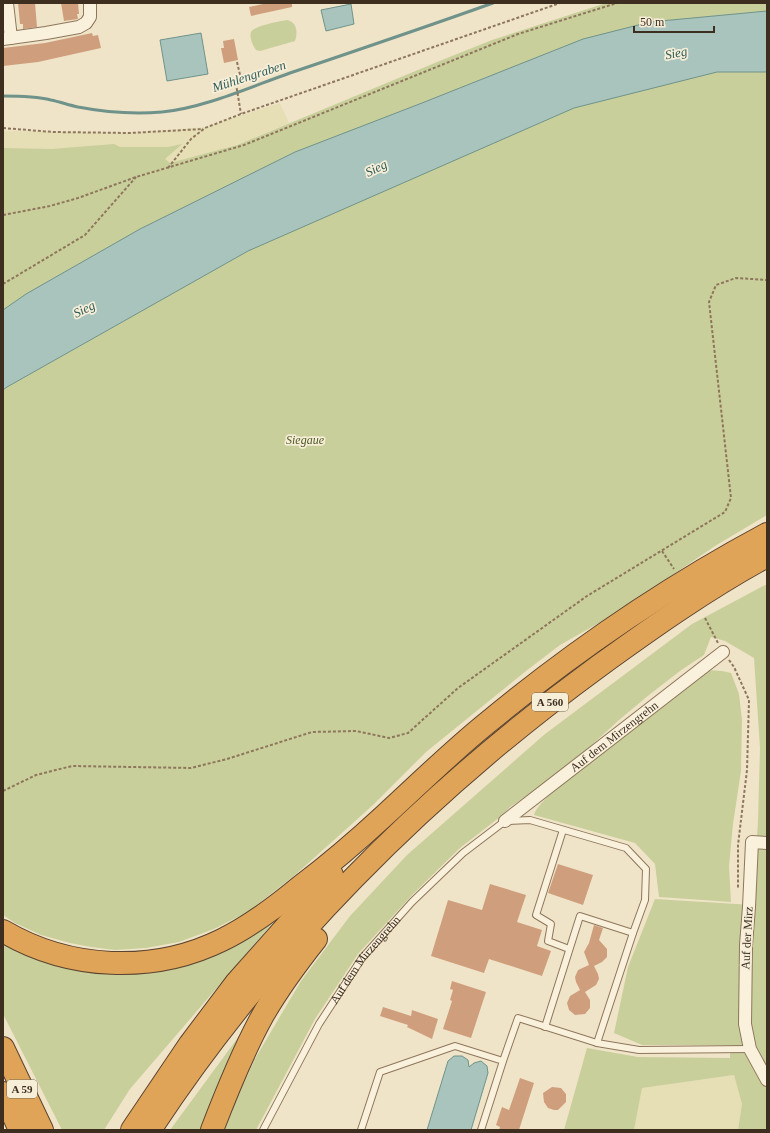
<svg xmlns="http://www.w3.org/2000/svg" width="770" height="1133" font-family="Georgia,serif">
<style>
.farmland{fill:#e6deb5}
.green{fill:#c9cf9b}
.water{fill:#a9c4bc;stroke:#6f938a}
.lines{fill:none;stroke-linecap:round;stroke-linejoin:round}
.stream{stroke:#6f938a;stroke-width:3}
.building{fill:#cf9f7d}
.lane-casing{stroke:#8d765c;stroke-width:8}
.street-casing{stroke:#8d765c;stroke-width:14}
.highway-casing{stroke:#5b4430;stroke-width:24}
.path{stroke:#8d765c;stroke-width:2;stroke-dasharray:3 2;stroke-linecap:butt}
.lane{stroke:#faf1dc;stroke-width:6}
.street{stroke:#faf1dc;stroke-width:12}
.highway{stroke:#e0a458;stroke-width:22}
.labels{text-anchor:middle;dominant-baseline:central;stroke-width:3.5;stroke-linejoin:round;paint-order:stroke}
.shield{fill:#f7eed8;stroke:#756857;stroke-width:1}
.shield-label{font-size:11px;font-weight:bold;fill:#3d2e20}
.park-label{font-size:12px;font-style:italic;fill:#4d5a26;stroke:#f7eed8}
.street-label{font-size:12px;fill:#3d2e20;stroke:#f7eed8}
.water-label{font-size:13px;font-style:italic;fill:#2f5d5a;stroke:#f7eed8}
</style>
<rect width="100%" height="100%" fill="#f0e4c8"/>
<g class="farmland">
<path d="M280 103 289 123 243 142 213 153 3 212V131L129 133 205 127Z"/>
<path d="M734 1075 742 1104 738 1130H634L642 1088Z"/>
</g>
<g class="green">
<path d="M606 3H767V515L715 546 620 611 560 645 526 671 426 752 373 805 295 875 248 912 214 929 179 942 146 948 115 950 91 947 70 943 41 935 15 923 3 915V148L52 149 114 144 120 147H168L182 144 165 159 170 163 237 145 442 60 492 40Z"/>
<path d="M287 20C297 22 298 32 295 41L260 51 256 50C253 46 249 37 251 32 253 26 281 21 287 20Z"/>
<path d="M767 584V1130H738L742 1104 734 1075 642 1088 634 1130H564L587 1048 638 1057 730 1058V1045H642L614 1033 628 967 655 899 753 905 758 820 760 748 754 658 725 641 711 637 704 655 680 671 649 695 619 720 583 753 551 779 510 807 500 817 460 848 412 895 358 954 315 1019 256 1130H225L238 1096 256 1057 301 981 350 916 407 855 545 734 692 624Z"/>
<path d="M706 670 722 671 731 673 739 694 742 720 741 771 733 824 729 866 731 902 659 897 655 864 635 843 534 815C537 802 570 778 582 769 623 735 664 703 706 670Z"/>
<path d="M276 919 130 1089 104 1130H62L3 1014V942L179 966 229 949Z"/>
<path d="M245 1028 204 1130H170Z"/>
</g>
<g class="water">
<path d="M351 4 354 24 326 31 321 10Z"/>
<path d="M767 11V72H717L574 108 248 251 7 387 3 390V310L26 294 140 229 295 152 422 103 583 39 650 22Z"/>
<path d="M201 33 208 74 167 81 160 40Z"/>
<path d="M454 1056H462L468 1060 469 1067 474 1063 481 1061 487 1066 488 1073 471 1130H427L448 1061Z"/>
</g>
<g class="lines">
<path class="stream" d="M3 96C19 96 35 96 51 100 60 102 69 105 78 107 104 112 136 114 162 112 204 108 250 87 290 73 358 50 426 27 493 3"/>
</g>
<g class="building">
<path d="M18 3H35L37 27 23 29V24H20Z"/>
<path d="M61 3H78L79 14H77L78 19 64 21Z"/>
<path d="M267 3H292V7L251 16 249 7Z"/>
<path d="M92 33 93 36 98 35 101 48 38 62 3 66V48L45 43Z"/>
<path d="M234 39 238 60 224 63 221 48H224L223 41Z"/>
<path d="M558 864 593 875 583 905 548 893Z"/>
<path d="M490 884 526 895 517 922 542 930 537 946 551 951 542 976 489 959 484 973 431 956 448 900 482 910Z"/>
<path d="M594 925 603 928 599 940 607 949V957L602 962 594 966 598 974 599 979 596 985 585 992 590 1000V1008L585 1014 575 1015 569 1010 567 1003 570 996 580 990 576 982 575 977 578 970 589 965 584 952 589 943Z"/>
<path d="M452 981 486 992 471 1038 443 1029 452 1001 450 1000 453 990 450 989Z"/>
<path d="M383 1007 411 1016 412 1010 438 1019 432 1039 407 1027 408 1025 380 1016Z"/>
<path d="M520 1078 534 1083 519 1130H499L500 1127 496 1125 502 1107 509 1110Z"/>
<path d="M552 1087 561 1088 566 1094V1102L558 1110H554L548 1108 544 1102 543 1093Z"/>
</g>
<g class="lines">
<defs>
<g id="lane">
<path d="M563 830 536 915 551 924 548 941 569 949"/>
<path d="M545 1027 580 916 633 933"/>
<path d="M503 1061 518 1018 597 1043 639 1050 750 1049"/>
<path id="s1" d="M263 1130 319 1024 362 958 412 902 463 853 505 821 530 820 626 848 646 869 645 900 633 933 597 1043"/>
<path d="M361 1130 380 1072 455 1046 503 1061 481 1130"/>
</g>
<g id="street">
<path d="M7 3 11 38"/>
<path d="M3 39 46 33 79 27 86 23 90 17V3"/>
<path id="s2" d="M505 821 723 652"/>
<path d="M767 843 752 842 749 907 746 945 745 1024 750 1049 767 1080"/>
</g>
<g id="highway">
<path d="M3 931C69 970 153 974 222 940 251 926 277 906 301 886 330 864 358 840 385 815 419 784 451 752 487 723 574 651 668 587 767 534"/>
<path d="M3 1048 42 1130"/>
<path d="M3 1093 20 1130"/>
<path d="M132 1130 190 1044 236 983 332 875"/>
<path d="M150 1130C268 950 425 793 599 666 653 627 708 588 767 556"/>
<path d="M212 1130C227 1091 243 1051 263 1015 278 989 297 963 316 939"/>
</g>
</defs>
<use href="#lane" class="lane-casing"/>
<use href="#street" class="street-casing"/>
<use href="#highway" class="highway-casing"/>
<g class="path">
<path d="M237 62 241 79 236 81V84L241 114"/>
<path d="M3 128 53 132 130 133 203 129"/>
<path d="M168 168 191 139 205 128 241 114 560 3"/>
<path d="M3 215 50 206 78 198 136 177 244 145 518 34 617 3"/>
<path d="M3 284 85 235 136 177"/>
<path d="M662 551 674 569"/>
<path d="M705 618 718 643"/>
<path d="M729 660 734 667 749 700 747 770 738 845V888"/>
<path d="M3 791 36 775 72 766 191 768 227 759 312 732 356 731 389 738 408 733 458 688 587 596 725 512 731 498 709 302 716 285 736 278 767 280"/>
</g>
<use href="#lane" class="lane"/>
<use href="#street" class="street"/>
<use href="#highway" class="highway"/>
</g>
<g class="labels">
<g class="shield">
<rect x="532" y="693" width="36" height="18" rx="3"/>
<rect x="7" y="1080" width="30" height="18" rx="3"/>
</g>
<g class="shield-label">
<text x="550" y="702">A 560</text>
<text x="22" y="1089">A 59</text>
</g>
<g class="park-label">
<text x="305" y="440">Siegaue</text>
</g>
<g class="street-label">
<text stroke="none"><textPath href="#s2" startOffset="138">Auf dem Mirzengrehn</textPath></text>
<text transform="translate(747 938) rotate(-87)">Auf der Mirz</text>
<text stroke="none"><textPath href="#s1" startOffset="199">Auf dem Mirzengrehn</textPath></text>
</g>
<g class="water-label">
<text transform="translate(676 53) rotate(-11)">Sieg</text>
<text transform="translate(249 76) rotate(-18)">Mühlengraben</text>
<text transform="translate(376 168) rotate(-26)">Sieg</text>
<text transform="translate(84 309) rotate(-26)">Sieg</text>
</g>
</g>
<rect width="770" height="1133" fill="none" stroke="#3d2e20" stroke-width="8"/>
<path d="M634 26v6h80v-6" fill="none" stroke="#3d2e20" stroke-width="2"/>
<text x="640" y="26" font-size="12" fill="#3d2e20" stroke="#f7eed8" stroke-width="3" paint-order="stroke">50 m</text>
</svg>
